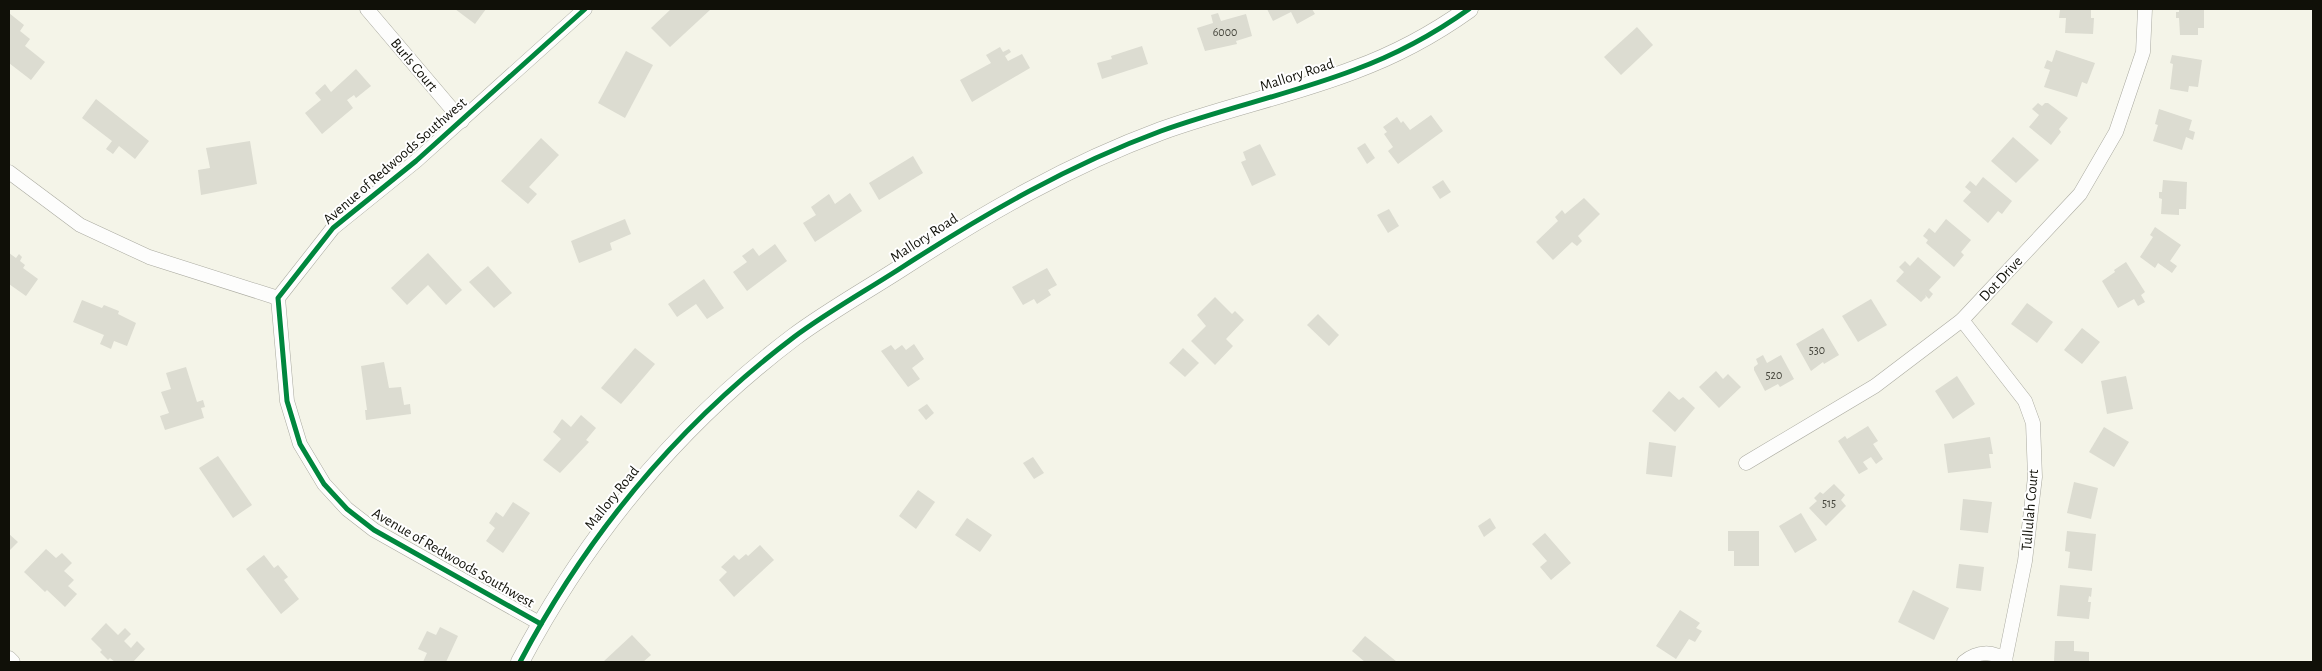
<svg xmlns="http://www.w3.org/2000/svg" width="2322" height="671" font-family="'Alegreya Sans',sans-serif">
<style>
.building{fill:#dcdcd1}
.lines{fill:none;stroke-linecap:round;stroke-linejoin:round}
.minor-casing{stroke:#aaaaa0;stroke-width:15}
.tertiary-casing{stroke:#aaaaa0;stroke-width:19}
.minor{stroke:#fdfdfc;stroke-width:14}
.tertiary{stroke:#fdfdfc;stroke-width:18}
.cycleway-casing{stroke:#fff;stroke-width:8}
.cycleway{stroke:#00873e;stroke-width:5}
.labels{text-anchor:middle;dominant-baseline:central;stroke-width:4;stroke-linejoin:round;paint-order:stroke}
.number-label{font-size:12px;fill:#43433a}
.street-label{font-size:15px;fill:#101008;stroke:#fff}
</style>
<rect width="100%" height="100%" fill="#f4f4e8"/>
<g class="building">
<path d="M455 9H486L475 24Z"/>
<path d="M671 9H711L670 47 651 28Z"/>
<path d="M1267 9H1312L1315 14 1297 24 1291 12 1273 21Z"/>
<path d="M2066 9H2091V18H2094L2093 34 2065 33 2066 18H2059L2060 10Z"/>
<path d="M2179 9H2204V28H2198V35H2180L2179 18H2176V12H2179Z"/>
<path d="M9 13 24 25 20 31 30 39 25 46 45 62 31 80 9 63Z"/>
<path d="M1218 13 1221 21 1246 14 1252 36 1236 41 1237 44 1205 51 1197 28 1213 23 1211 15Z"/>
<path d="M1637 27 1653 45 1621 75 1604 57Z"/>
<path d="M1142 46 1148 64 1102 79 1097 63 1112 59 1111 56Z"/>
<path d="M1000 47 1003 52 1009 49 1011 52 1005 56 1008 61 1022 54 1030 68 972 102 960 80 991 63 986 55Z"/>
<path d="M2056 50 2095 63 2087 84 2082 82 2077 97 2044 87 2050 70 2044 68 2047 60 2052 62Z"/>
<path d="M626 51 653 65 625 118 598 103Z"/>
<path d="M2172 55 2202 60 2198 87 2189 86 2188 92 2170 89 2173 64 2170 63Z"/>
<path d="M356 69 371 86 356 98 354 95 347 100 353 108 322 134 305 113 321 100 315 93 325 84 331 92Z"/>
<path d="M96 99 149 141 135 159 119 146 113 154 106 149 112 141 82 118Z"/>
<path d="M2038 103 2042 106 2045 103H2048L2068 118 2059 129 2061 132 2051 145 2029 127 2039 115 2032 109Z"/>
<path d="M2159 109 2192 120 2189 130 2195 132 2193 140 2186 137 2182 150 2153 141 2158 125 2155 124Z"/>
<path d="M1431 115 1443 131 1398 164 1388 151 1393 147 1384 134 1387 132 1383 127 1397 117 1401 123 1403 121 1410 130Z"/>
<path d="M2013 137 2039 160 2016 183 1991 161Z"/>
<path d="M541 138 559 155 529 187 537 194 528 204 501 181Z"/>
<path d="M250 141 257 184 201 195 198 170 210 168 206 148Z"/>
<path d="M1365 143 1375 158 1367 164 1357 148Z"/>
<path d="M1260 144 1276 175 1252 186 1241 162 1246 160 1243 152Z"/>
<path d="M913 156 923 173 879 200 869 183Z"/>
<path d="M1983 177 2012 201 2002 214 1998 211 1988 223 1963 201 1971 192 1965 187 1970 181 1976 186Z"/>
<path d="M1443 180 1451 192 1440 199 1432 187Z"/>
<path d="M2163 180 2187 182 2186 209H2179V215L2161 214 2162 199 2159 198V192H2162Z"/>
<path d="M850 193 862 211 815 242 803 223 816 215 811 207 829 194 835 204Z"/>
<path d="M1584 198 1600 214 1578 236 1582 241 1577 246 1572 242 1553 260 1536 242 1558 221 1555 217 1562 210 1565 214Z"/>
<path d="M1389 209 1399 226 1388 233 1377 215Z"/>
<path d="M625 219 631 234 610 243 612 250 579 263 571 241Z"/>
<path d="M1946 219 1971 240 1961 252 1964 255 1954 267 1926 243 1928 240 1923 236 1929 228 1935 233Z"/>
<path d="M2155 227 2181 245 2170 261 2177 266 2172 273 2158 263 2155 268 2140 257 2153 237 2150 235Z"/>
<path d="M775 244 787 261 747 291 733 272 747 262 742 256 753 248 759 256Z"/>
<path d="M9 253 16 258 19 254 22 257 20 261 25 265 23 268 38 279 26 296 9 284Z"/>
<path d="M428 253 462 290 446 305 428 285 407 305 391 288Z"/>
<path d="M1918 257 1941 277 1929 290 1933 294 1929 299 1925 295 1926 297 1921 302 1896 281 1904 272 1899 267 1905 261 1910 266Z"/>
<path d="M2126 262 2145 292 2141 295 2145 302 2138 306 2134 299 2118 308 2102 281 2115 272 2114 270Z"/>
<path d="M488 266 512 293 494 308 469 282Z"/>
<path d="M1047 268 1057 285 1048 290 1051 295 1037 304 1034 299 1023 305 1012 287Z"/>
<path d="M704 279 724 308 707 319 696 304 677 317 668 304Z"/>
<path d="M1215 297 1232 314 1235 311 1244 320 1226 339 1233 346 1215 365 1191 341 1206 326 1197 315Z"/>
<path d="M1871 299 1887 325 1858 342 1842 316Z"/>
<path d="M82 300 102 308 104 305 119 311 118 314 136 323 127 346 114 341 111 349 100 344 104 335 73 322Z"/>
<path d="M2027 303 2053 322 2037 343 2011 324Z"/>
<path d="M1318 314 1339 335 1329 346 1307 325Z"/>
<path d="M1823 328 1839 355 1824 364 1823 362 1811 371 1796 344Z"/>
<path d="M2082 328 2100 342 2082 364 2064 350Z"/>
<path d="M914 344 924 359 912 368 920 379 908 387 881 351 891 345 895 350 902 345 906 350Z"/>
<path d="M635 348 655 364 621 404 601 388Z"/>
<path d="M1183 348 1199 363 1185 377 1169 363Z"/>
<path d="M1763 355 1767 363 1781 355 1794 379 1780 387 1778 384 1765 391 1754 370V367L1758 364 1756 359Z"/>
<path d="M384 362 389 388 401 387 404 405 410 404 411 414 366 420 365 410H367L361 366Z"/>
<path d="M186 367 197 402 203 400 205 407 201 408 204 418 165 430 160 416 169 413 161 392 171 389 166 373Z"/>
<path d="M1716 371 1723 379 1728 374 1741 387 1719 408 1699 387Z"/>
<path d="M1957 376 1975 404 1953 419 1935 391Z"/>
<path d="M2126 376 2133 409 2107 414 2101 381Z"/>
<path d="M1669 391 1679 400 1683 397 1695 408 1675 432 1652 411Z"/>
<path d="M927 404 934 413 926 420 918 410Z"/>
<path d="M581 415 596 428 586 440 589 442 560 473 543 460 561 439 553 432 562 419 571 427Z"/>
<path d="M1868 426 1878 441 1873 444 1883 459 1876 464 1871 457 1863 462 1868 469 1859 474 1838 441 1845 436 1847 439Z"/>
<path d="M2104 427 2129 442 2114 467 2089 452Z"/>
<path d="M1990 437 1993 454H1989L1991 468 1948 473 1944 444Z"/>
<path d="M1649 442 1676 446 1672 477 1646 474Z"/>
<path d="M218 456 252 505 233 518 199 468Z"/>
<path d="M1033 457 1044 473 1034 479 1023 463Z"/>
<path d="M2074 482 2098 488 2091 519 2067 513Z"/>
<path d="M1834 484 1845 495 1841 500 1846 506 1826 526 1809 508 1817 501 1814 498 1820 492 1823 494Z"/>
<path d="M918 490 935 502 916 529 899 516Z"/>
<path d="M1963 499 1992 502 1988 533 1960 530Z"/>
<path d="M513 502 530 513 503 553 486 541 495 528 489 523 496 512 503 517Z"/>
<path d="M1801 513 1817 540 1795 553 1779 526Z"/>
<path d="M967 518 992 535 980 552 955 535Z"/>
<path d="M1490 518 1496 528 1484 537 1478 526Z"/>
<path d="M1728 531H1759V566H1734V551H1728Z"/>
<path d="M2067 531 2096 534 2092 571 2068 568 2070 552 2065 551Z"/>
<path d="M1545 533 1571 563 1551 580 1540 567 1547 561 1532 544Z"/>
<path d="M9 534 18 542 9 551Z"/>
<path d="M760 545 774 560 734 597 719 580 727 572 721 567 734 555 739 560 746 554 748 556Z"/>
<path d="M46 549 56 558 62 553 72 563 64 571 74 580 68 586 77 594 65 607 47 590 45 592 24 572Z"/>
<path d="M264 555 274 568 278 565 288 577 284 580 299 599 281 614 246 569Z"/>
<path d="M1959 564 1984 567 1981 591 1956 588Z"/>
<path d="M2060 585 2092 588 2091 597 2089 596 2088 602H2091L2089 619 2057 616Z"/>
<path d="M1913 590 1949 608 1934 640 1898 622Z"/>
<path d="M1680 610 1700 623 1696 628 1702 631 1695 642 1689 639 1676 659 1656 646Z"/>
<path d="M106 623 118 635 125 628 131 634 124 641 131 648 137 641 145 649 133 662H115L110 658 108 660 100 652 102 650 91 639Z"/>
<path d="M440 627 458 636 446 662H423L427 653 418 649 427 631 436 635Z"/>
<path d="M632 635 651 655 643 662H603Z"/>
<path d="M1365 636 1380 648 1397 662H1365L1352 651Z"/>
<path d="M2055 641H2074V651L2089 652V662H2054Z"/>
</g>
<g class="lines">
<defs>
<g id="minor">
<path d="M367 9 462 121"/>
<path d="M9 172 80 225 149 257 278 298"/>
<path d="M1962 320 2025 401 2033 423 2035 477 2025 561 2005 660"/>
<path d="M1746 463 1875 386 1962 320 2080 194 2116 132 2143 52 2145 9"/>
<path d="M541 624 374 530 347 509 324 484 300 444 287 401 278 298 333 228 416 161 585 9"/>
<path d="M9 658 13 662"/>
<path d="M1964 662C1977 651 1994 650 2006 662"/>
</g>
<path id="tertiary" d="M520 662C587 535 679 424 794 337 829 311 867 290 904 266 986 213 1069 165 1161 131 1225 108 1291 94 1354 70 1395 55 1434 34 1469 9"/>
</defs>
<use href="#minor" class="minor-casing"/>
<use href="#tertiary" class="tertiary-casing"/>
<use href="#minor" class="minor"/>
<use href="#tertiary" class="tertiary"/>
<defs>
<g id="cycleway">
<path d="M541 624 374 530 347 509 324 484 300 444 287 401 278 298 333 228 416 161 585 9"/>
<path d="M520 662C587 535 679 424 794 337 829 311 867 290 904 266 986 213 1069 165 1161 131 1225 108 1291 94 1354 70 1395 55 1434 34 1469 9"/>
</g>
</defs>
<use href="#cycleway" class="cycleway-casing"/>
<use href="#cycleway" class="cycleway"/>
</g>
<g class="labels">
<g class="number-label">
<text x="1225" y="32">6000</text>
<text x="1817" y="350">530</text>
<text x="1774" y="375">520</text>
<text x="1829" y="503">515</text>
</g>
<g class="street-label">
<text transform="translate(414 65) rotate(50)">Burls Court</text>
<text transform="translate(1297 75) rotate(-18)">Mallory Road</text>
<text transform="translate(395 161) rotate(-41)">Avenue of Redwoods Southwest</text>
<text transform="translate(924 238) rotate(-33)">Mallory Road</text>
<text transform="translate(2001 279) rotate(-47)">Dot Drive</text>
<text transform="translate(612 498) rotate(-51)">Mallory Road</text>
<text transform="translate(2030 510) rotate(-85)">Tullulah Court</text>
<text transform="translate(453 558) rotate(30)">Avenue of Redwoods Southwest</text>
</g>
</g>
<rect width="2322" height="671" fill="none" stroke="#101008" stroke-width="20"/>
</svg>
